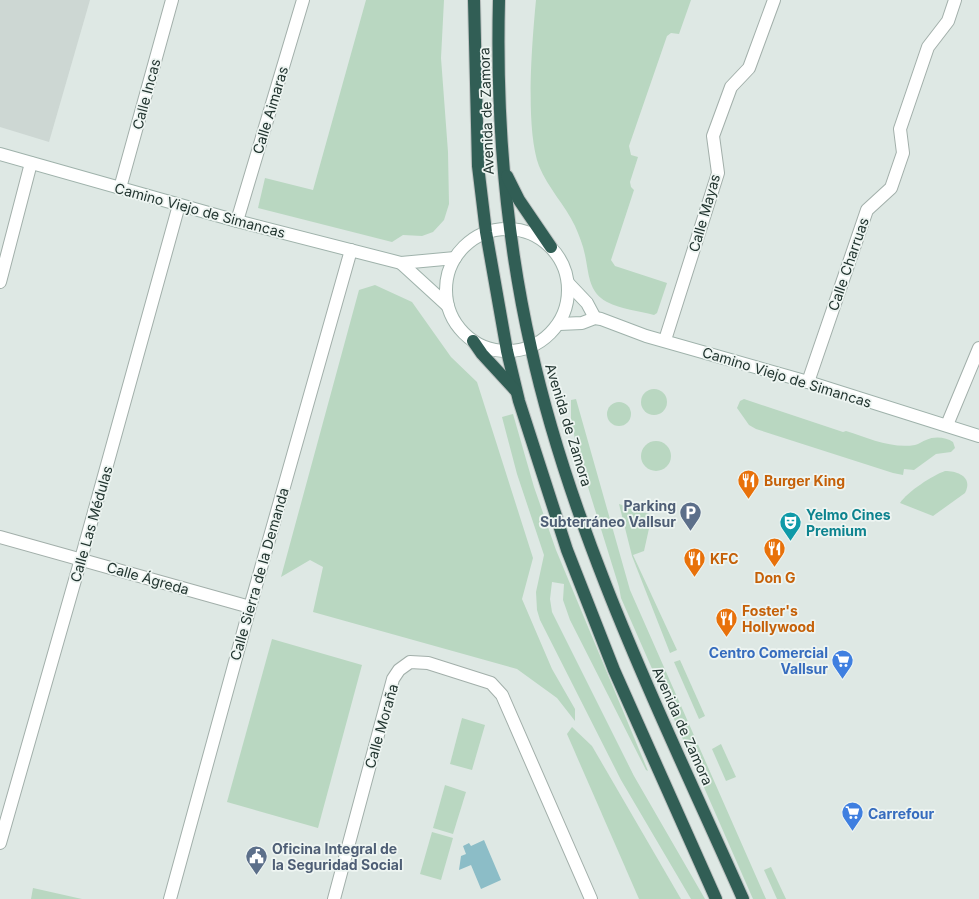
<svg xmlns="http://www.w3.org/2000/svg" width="979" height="899" font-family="Inter,sans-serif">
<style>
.built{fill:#cdd7d3}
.green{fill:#b9d7c1}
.water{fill:#8cbdc7}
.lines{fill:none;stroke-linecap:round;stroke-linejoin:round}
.street-casing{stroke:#a2afaa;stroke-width:14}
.secondary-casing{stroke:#9fb2ab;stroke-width:14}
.highway-casing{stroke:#bdc2c1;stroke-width:14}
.street{stroke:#fff;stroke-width:12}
.secondary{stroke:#fff;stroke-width:12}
.highway{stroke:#315e55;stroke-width:12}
.labels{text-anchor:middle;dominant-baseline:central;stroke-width:3.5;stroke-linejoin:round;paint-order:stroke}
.street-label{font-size:14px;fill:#223530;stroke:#eef5f2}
.food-label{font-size:14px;font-weight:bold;fill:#c56008;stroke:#eef5f2;text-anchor:start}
.service-label{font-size:14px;font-weight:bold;fill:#4e5e75;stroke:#eef5f2;text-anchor:end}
.culture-label{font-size:14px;font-weight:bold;fill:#0d838f;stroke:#eef5f2;text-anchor:start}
.shop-label{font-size:14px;font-weight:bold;fill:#366cbe;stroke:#eef5f2;text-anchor:end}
</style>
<rect width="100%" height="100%" fill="#dee8e4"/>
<path class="built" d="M0 0H90L49 142 0 127Z"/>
<g class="green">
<path d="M366 0H444L441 58 448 152 449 204 444 220 433 232 422 236 403 235 392 242 258 208 265 178 313 190Z"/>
<path d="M536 0H691L679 34 671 33 667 36 629 146 631 155 638 157 630 182 631 187 634 190 611 260 615 266 667 283 657 313 654 315C639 311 621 309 607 302 588 292 589 273 585 255 583 245 579 235 575 226 565 205 548 188 539 166 525 129 532 42 536 0Z"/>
<path d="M375 285 412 302 451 357 477 382 533 558 522 599 552 669 575 709V721L557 698 517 669 313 612 323 567 310 560 281 577 359 290Z"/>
<circle cx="654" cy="402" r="13"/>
<path d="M576 399 630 590 766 899H753L621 598 619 587 579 458 571 420V400Z"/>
<path d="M744 399 843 432 846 431C868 438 892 449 915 445 919 444 923 441 926 440 934 436 946 437 953 442L955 448 951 452 936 454 914 470 904 469 903 475 893 473 756 429 749 425 737 408 740 401Z"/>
<circle cx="619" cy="414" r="12"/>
<path d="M513 414 534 487 556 550 648 771 646 770 570 620 563 600 564 584 552 582 550 599 552 612 634 776 705 899H691L621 780 540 620 537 610 536 592 544 555 517 474 502 417Z"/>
<circle cx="656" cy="456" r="15"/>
<path d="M945 471C959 471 973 478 965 493L933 516 900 503C907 492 933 475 945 471Z"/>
<path d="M619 504 652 515 644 551 633 555 677 650 670 653 632 556Z"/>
<path d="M272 639 362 665 318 828 227 802Z"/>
<path d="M680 660 705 716 699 719 674 662Z"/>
<path d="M462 718 485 725 472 770 450 764Z"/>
<path d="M572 727 592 746 681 899H639L567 734Z"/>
<path d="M721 744 736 777 726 781 712 749Z"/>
<path d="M445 785 466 792 453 834 433 828Z"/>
<path d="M432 832 453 838 441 880 420 874Z"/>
<path d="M771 867 786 899H777L764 870Z"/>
<path d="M33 888 82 899H31Z"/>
</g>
<path class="water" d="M484 840 501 880 481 889 471 865 459 870 461 856 466 854 463 846 469 843 471 846Z"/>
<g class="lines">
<defs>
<g id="street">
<path d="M120 188 172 0"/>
<path d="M237 221 303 0"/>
<path d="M0 282 31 163"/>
<path d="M665 340 718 173 713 136 731 87 749 68 774 0"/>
<path d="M808 382 867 210 891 188 903 153 900 129 928 47 948 21 955 0"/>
<path d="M947 425 979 348"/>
<path d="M0 537 250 607"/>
<path d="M0 843 81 559 179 205"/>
<path d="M170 899 250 607 351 250"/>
<path d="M334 899 393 679 399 670 410 662 428 663 491 683 502 695 591 899"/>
</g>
<g id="secondary">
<path d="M0 154 237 221 401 263 455 258"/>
<circle cx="507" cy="290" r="61"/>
<path d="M401 263 448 306"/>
<path d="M568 283 587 303 595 318"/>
<path d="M559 324 582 323 595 318 601 319 646 336 808 382 979 436"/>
</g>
<g id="highway">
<path d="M474 0 478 166 486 232 507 351 519 401 567 550 614 670 716 899"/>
<path d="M499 0C496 117 505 233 531 348 573 538 664 721 743 899"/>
<path d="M507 176 519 200 551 247"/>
<path d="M473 341 482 354 516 391"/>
</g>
</defs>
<use href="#street" class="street-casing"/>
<use href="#secondary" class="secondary-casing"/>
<use href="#highway" class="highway-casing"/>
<use href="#street" class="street"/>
<use href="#secondary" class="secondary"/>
<use href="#highway" class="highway"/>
</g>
<defs>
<symbol id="restaurant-pin" viewBox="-11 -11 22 30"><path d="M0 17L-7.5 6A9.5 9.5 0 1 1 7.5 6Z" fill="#e8710a" stroke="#eef5f2"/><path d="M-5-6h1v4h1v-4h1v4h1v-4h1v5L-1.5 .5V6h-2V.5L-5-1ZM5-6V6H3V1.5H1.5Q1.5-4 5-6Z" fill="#fff"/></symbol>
<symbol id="parking-pin" viewBox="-11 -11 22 30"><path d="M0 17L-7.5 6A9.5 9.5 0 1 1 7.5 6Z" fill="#5c6f8a" stroke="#eef5f2"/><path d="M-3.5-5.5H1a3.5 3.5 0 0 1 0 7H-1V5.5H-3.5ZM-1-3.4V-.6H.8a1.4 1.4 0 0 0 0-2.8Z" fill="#fff"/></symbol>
<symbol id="theatre-pin" viewBox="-11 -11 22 30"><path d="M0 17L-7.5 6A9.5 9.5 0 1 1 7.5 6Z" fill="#0f9aa8" stroke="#eef5f2"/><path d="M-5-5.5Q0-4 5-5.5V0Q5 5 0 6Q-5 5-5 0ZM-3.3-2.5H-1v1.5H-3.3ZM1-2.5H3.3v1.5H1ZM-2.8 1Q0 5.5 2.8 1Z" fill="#fff"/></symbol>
<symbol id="supermarket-pin" viewBox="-11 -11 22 30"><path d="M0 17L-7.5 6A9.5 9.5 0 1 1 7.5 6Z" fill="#3f7fe0" stroke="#eef5f2"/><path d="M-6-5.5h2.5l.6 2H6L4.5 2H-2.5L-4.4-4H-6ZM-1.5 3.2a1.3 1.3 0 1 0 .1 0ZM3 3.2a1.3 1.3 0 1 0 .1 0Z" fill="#fff"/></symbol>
<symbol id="civic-pin" viewBox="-11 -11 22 30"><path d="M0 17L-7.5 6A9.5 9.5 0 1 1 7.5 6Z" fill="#5c6f8a" stroke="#eef5f2"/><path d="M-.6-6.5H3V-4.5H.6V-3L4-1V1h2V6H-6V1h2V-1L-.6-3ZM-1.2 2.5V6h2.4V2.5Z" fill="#fff"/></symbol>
</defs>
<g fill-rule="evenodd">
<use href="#restaurant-pin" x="736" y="468" width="25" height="34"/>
<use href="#parking-pin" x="678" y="500" width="25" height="34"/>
<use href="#theatre-pin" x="778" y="510" width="25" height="34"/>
<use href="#restaurant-pin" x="762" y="536" width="25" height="34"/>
<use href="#restaurant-pin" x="682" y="546" width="25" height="34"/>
<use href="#restaurant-pin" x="714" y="606" width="25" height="34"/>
<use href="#supermarket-pin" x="830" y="648" width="25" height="34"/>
<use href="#supermarket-pin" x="840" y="800" width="25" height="34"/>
<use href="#civic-pin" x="244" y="844" width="25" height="34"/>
</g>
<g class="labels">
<g class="street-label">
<text transform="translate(146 94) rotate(-75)">Calle Incas</text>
<text transform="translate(270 110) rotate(-73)">Calle Aimaras</text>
<text transform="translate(486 111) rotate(-92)">Avenida de Zamora</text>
<text transform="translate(200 210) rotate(15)">Camino Viejo de Simancas</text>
<text transform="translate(704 213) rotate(-74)">Calle Mayas</text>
<text transform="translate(848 264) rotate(-71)">Calle Charruas</text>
<text transform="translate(787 377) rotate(17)">Camino Viejo de Simancas</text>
<text transform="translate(569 425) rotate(73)">Avenida de Zamora</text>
<text transform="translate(91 524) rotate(-74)">Calle Las Médulas</text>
<text transform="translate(259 574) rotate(-74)">Calle Sierra de la Demanda</text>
<text transform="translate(148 578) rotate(16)">Calle Ágreda</text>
<text transform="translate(381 726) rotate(-74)">Calle Moraña</text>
<text transform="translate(683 726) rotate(66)">Avenida de Zamora</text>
</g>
<g class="food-label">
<text x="764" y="480">Burger King</text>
<text x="710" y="558">KFC</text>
<text x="775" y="577" text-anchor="middle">Don G</text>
<text x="742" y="610">Foster's<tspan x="742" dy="16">Hollywood</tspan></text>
</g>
<g class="service-label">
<text x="676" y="505">Parking<tspan x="676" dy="16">Subterráneo Vallsur</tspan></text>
<text x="272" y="848" text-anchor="start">Oficina Integral de<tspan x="272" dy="16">la Seguridad Social</tspan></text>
</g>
<g class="culture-label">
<text x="806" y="514">Yelmo Cines<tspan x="806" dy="16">Premium</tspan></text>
</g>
<g class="shop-label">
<text x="828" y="652">Centro Comercial<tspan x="828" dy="16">Vallsur</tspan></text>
<text x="868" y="813" text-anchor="start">Carrefour</text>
</g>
</g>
</svg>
